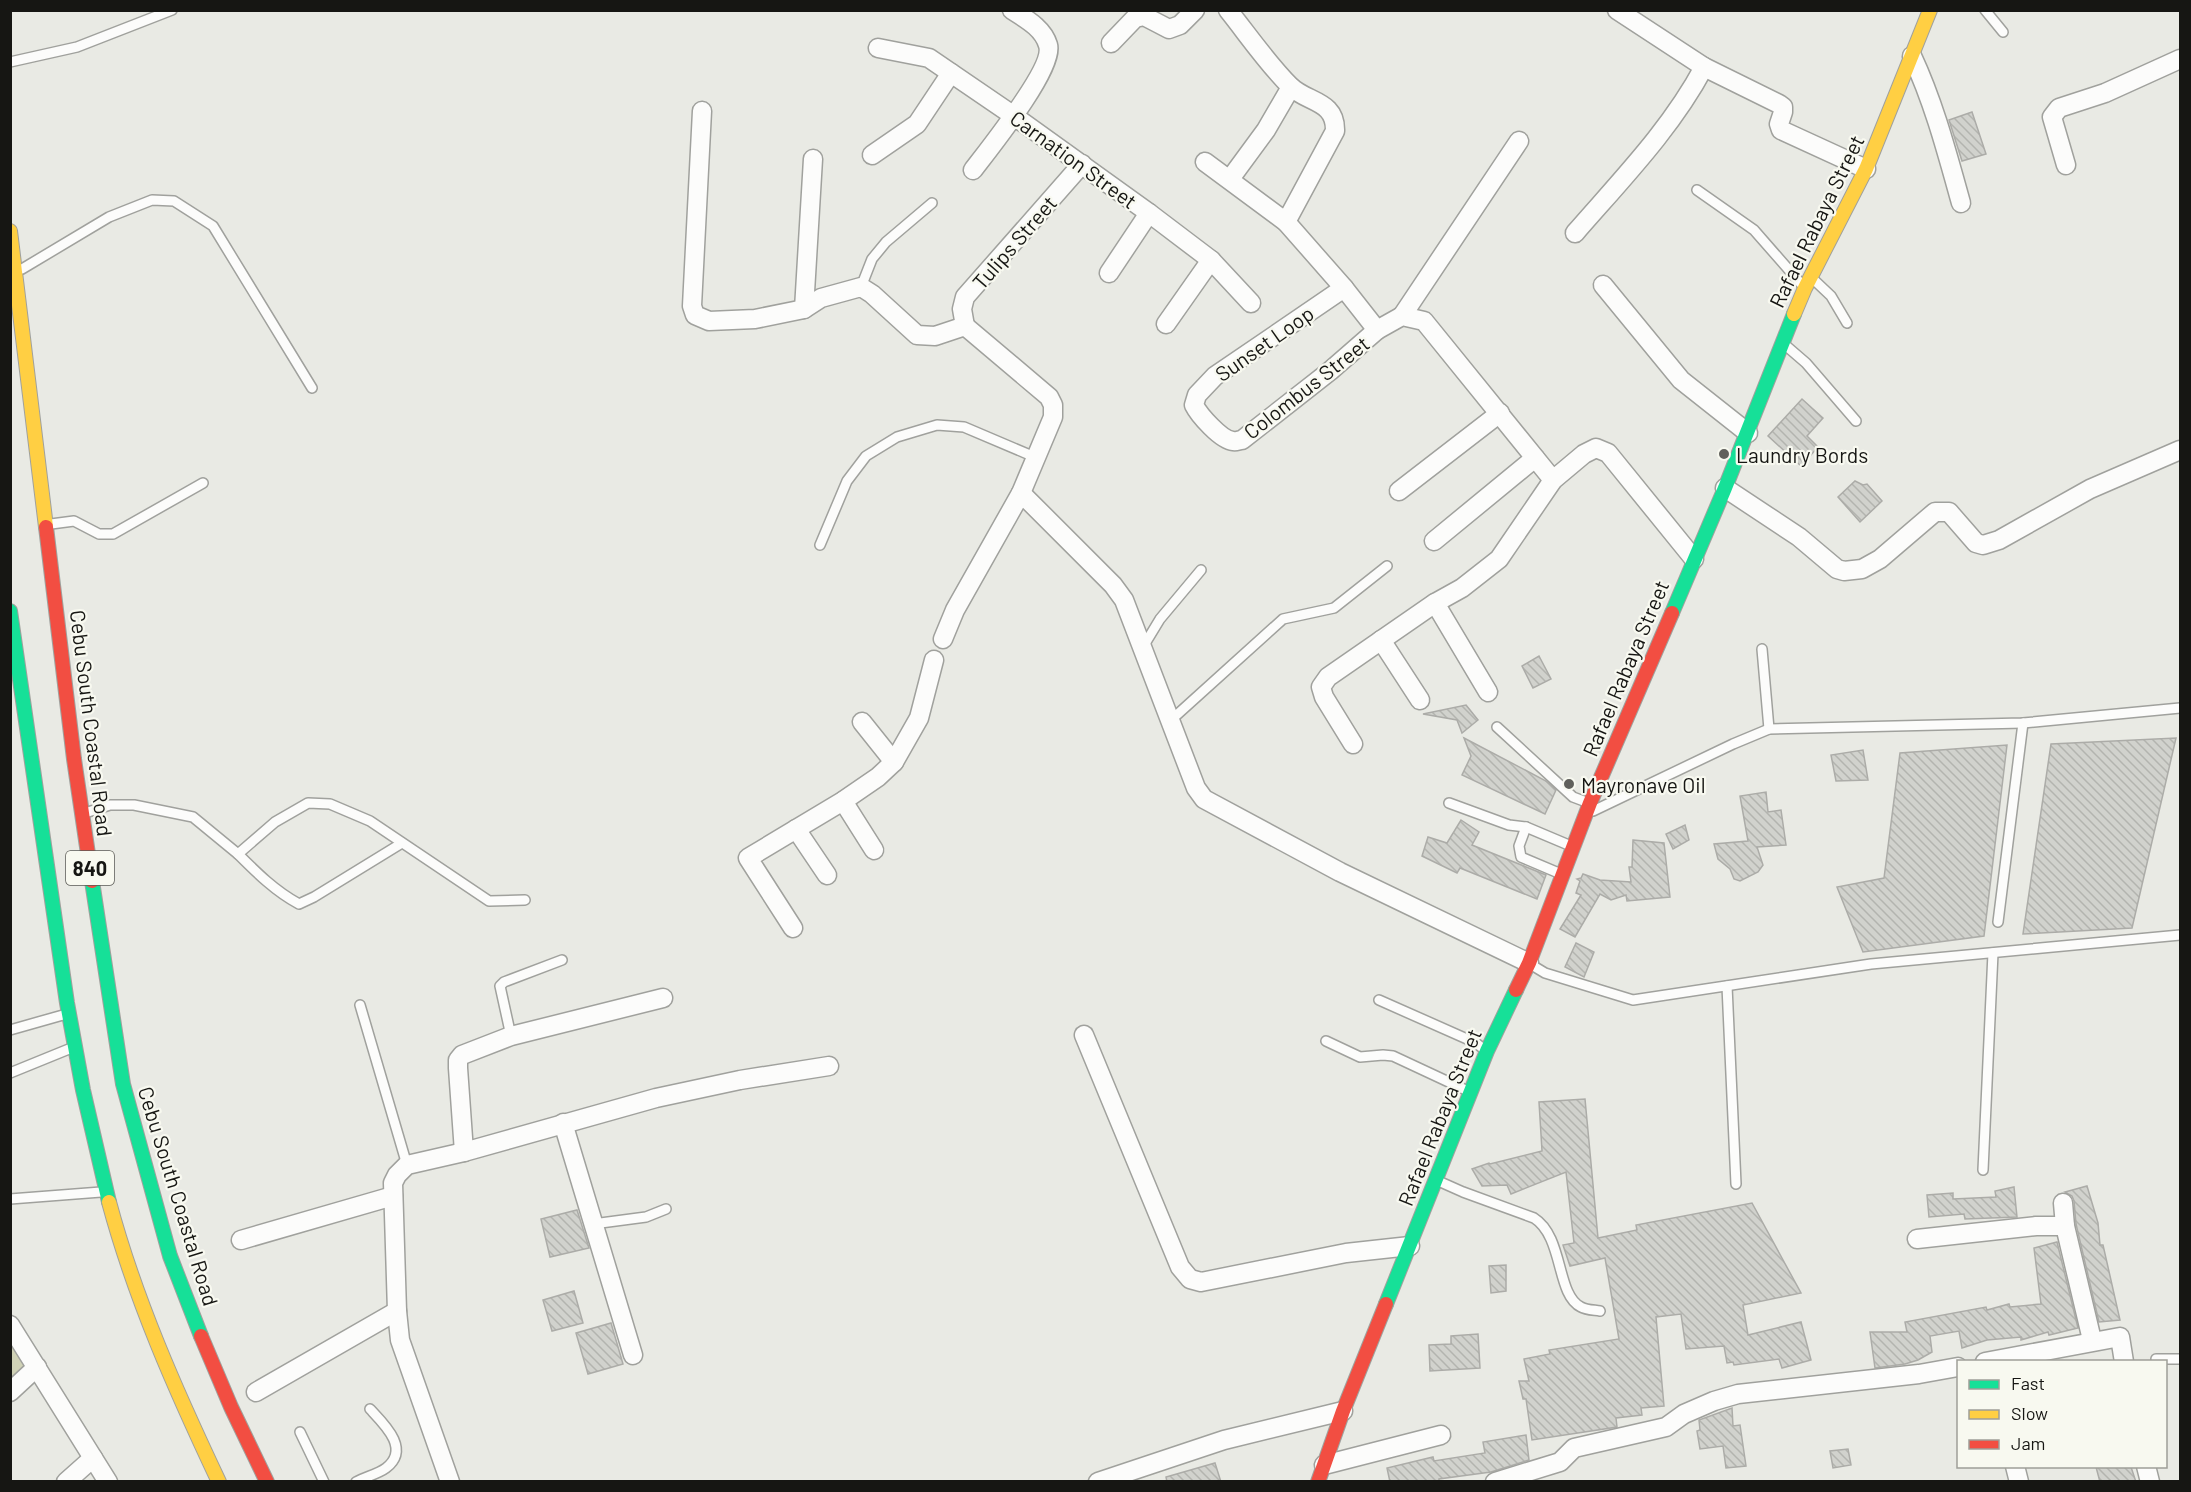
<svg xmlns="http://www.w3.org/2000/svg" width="2191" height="1492" font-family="Barlow,sans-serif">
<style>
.garden{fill:#d0d2b6}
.building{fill:url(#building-back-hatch);stroke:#acaca8;stroke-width:1.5}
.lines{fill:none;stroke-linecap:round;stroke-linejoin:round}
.lane-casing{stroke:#a0a19d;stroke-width:12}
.street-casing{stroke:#a0a19d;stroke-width:21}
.fast-casing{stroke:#a0a19d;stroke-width:16}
.slow-casing{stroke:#a0a19d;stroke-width:16}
.jam-casing{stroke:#a0a19d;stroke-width:16}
.lane{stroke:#fcfcfb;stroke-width:9}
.street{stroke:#fcfcfb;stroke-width:18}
.fast{stroke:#16e098;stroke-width:14}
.slow{stroke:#ffcf43;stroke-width:14}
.jam{stroke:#f24e42;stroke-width:14}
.poi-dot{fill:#60605c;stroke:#f8f9f0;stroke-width:2}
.labels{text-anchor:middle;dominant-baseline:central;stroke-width:4.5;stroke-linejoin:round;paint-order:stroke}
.shield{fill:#f8f9f0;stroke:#5a5a55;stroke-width:1.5}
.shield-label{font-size:20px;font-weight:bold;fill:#161613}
.street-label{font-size:21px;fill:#161613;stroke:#f8f9f0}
.poi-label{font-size:21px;fill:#161613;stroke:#f8f9f0;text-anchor:start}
</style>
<defs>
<pattern id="building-back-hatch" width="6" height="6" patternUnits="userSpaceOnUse" patternTransform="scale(1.5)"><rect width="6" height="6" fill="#d1d2cd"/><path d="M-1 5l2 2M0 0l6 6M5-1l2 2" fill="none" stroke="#b3b4af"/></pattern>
</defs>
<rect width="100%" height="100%" fill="#e9eae4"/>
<path class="garden" d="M10 1337 32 1367 10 1383Z"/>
<g class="building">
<path d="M1972 112 1986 154 1962 161 1949 120Z"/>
<path d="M1802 399 1823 418 1807 436 1818 447 1801 466 1768 436Z"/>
<path d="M1855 481 1863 485 1867 484 1882 501 1860 522 1838 497Z"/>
<path d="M1539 656 1551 679 1533 688 1522 666Z"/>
<path d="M1466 705 1478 720 1462 733 1457 720 1423 714Z"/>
<path d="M1464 738 1546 781 1556 790 1545 814 1462 775 1471 756Z"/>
<path d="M2176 738 2132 928 2023 934 2051 744Z"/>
<path d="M2007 745 1984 936 1863 952 1837 887 1884 878 1900 753Z"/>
<path d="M1863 750 1868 780 1836 781 1831 755Z"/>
<path d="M1766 792 1768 812 1781 810 1786 845 1757 847 1763 865 1758 872 1740 881 1734 879 1730 869 1718 859 1714 844 1748 841 1740 796Z"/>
<path d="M1461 820 1479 832 1472 845 1546 875 1537 899 1460 868 1457 873 1422 856 1428 837 1447 843Z"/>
<path d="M1685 825 1689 840 1673 849 1666 834Z"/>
<path d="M1633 840 1664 843 1670 897 1627 901 1626 895 1611 900 1600 894 1575 937 1560 929 1581 895 1576 893 1580 881 1577 879 1581 878 1583 874 1600 880 1631 882 1629 867H1632Z"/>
<path d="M1576 943 1594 952 1584 977 1565 967Z"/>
<path d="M1585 1099 1598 1238 1637 1230 1636 1225 1752 1203 1801 1293 1743 1305 1748 1335 1801 1322 1811 1360 1782 1368 1779 1359 1734 1365 1733 1362 1727 1363 1724 1346 1686 1349 1681 1314 1656 1317 1664 1406 1641 1408 1642 1415 1616 1418 1617 1427 1532 1440 1526 1399H1523L1519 1381H1529L1524 1359 1550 1354 1549 1350 1619 1339 1605 1258 1570 1266 1563 1245 1574 1243 1566 1172 1511 1194 1507 1185 1482 1186 1472 1169 1489 1163 1490 1164 1542 1151 1539 1102Z"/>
<path d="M2087 1186 2098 1223 2100 1245H2103L2120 1320 2099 1322 2076 1224 2074 1201 2072 1196 2065 1192Z"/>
<path d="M2014 1187 2017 1217 1965 1219 1964 1214 1929 1217 1927 1195 1953 1193V1199L1996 1197 1995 1191Z"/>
<path d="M577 1210 589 1248 550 1257 541 1219Z"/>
<path d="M2057 1242 2078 1328 2049 1335 2048 1332 2021 1340V1337L1987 1340 1962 1348 1959 1331 1930 1336 1932 1352 1918 1360 1905 1364 1875 1368 1870 1332H1907L1905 1322 1986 1307 1987 1310 2009 1304 2010 1307 2041 1304 2034 1248Z"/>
<path d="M1506 1265V1291L1491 1293 1489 1266Z"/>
<path d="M574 1291 583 1323 552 1331 543 1300Z"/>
<path d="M611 1323 623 1364 588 1374 576 1333Z"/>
<path d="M1478 1334 1480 1368 1430 1371 1429 1345 1451 1344V1336Z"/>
<path d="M1732 1408 1733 1426 1740 1425 1746 1466 1726 1468 1723 1446 1700 1449 1697 1431 1700 1430 1699 1420Z"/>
<path d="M1526 1435 1529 1460 1491 1472 1439 1479V1482H1390L1387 1468 1433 1457 1434 1461 1485 1453 1483 1442Z"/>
<path d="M1848 1449 1851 1465 1833 1468 1830 1451Z"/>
<path d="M1215 1463 1221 1482H1167L1166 1477Z"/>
<path d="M2096 1467H2131L2136 1482H2100Z"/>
</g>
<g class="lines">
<defs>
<g id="lane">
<path d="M1985 10 2003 32"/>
<path d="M10 62 77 47 172 10"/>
<path d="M1697 190 1754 230 1803 286"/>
<path d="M22 269 109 217 152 200 174 201 213 226 312 388"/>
<path d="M1812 278 1831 296 1847 323"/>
<path d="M861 287 872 259 886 242 932 203"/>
<path d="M1784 344 1806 363 1856 421"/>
<path d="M51 524 74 521 99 534H113L203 483"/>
<path d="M820 545 847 481 866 456 897 437 937 425 964 427 1037 458"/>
<path d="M1143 647 1160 619 1201 570"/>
<path d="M1762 649 1769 729"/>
<path d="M1170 721 1283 619 1334 608 1387 566"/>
<path d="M1497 727 1573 797 1589 803"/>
<path d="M1449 803 1509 825 1526 827 1571 846"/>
<path d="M1593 811 1733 744 1769 729 2023 723 2180 708"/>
<path d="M88 812 110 805H134L193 817 238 854 275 822 308 803 330 804 370 821 489 901 525 900"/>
<path d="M1526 827 1519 846 1521 857 1561 874"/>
<path d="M238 854C257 873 275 891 299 904L314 897 402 843"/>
<path d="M1998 922 2023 723"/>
<path d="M1530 964 1545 973 1633 1000 1871 964 2180 935"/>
<path d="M1727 986 1736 1184"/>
<path d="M1379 1000 1476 1043 1485 1050"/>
<path d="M360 1005 407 1165"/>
<path d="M10 1030 63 1015"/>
<path d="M511 1036 500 986 504 982 562 960"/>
<path d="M1326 1041 1360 1057 1383 1055 1393 1056 1468 1091"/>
<path d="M10 1073 69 1049"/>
<path d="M1983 1170 1993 953"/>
<path d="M1436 1180 1463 1192 1534 1218C1564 1237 1556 1295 1581 1307 1586 1310 1594 1310 1600 1311"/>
<path d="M10 1199 101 1192"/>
<path d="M593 1224 646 1217 666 1209"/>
<path d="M2156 1359H2180"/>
<path d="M300 1432 324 1482"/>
<path d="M356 1482C365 1477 378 1474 386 1468 411 1449 384 1424 370 1409"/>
</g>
<g id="street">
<path d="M1228 10C1248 35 1267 63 1290 86 1307 103 1336 100 1335 131L1286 222"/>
<path d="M1617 10 1704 67 1779 104 1783 107V112L1779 124 1781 130 1866 169"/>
<path d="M1111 43 1135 18 1144 16 1169 29 1180 25 1195 10"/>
<path d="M878 48 929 58 1014 116 1149 213 1211 260 1251 303"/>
<path d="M1912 56C1934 103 1947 153 1961 203"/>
<path d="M702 111 692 306 695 315 709 321 755 319 804 309 821 298 861 287 872 294 917 335 935 336 965 326 1049 397 1053 405V417L1021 493 955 610 943 639"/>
<path d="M872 155 917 124 951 73"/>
<path d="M1205 162 1286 222 1344 288 1377 330 1402 316 1424 321 1553 480"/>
<path d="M2066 165 2052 117 2059 108 2105 93 2180 59"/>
<path d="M973 170C989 149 1055 67 1048 45 1043 28 1026 19 1012 10"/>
<path d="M1230 179 1266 130 1291 87"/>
<path d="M1575 233C1621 180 1671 129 1704 67"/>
<path d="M1109 273 1149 213"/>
<path d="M1603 285 1681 380 1748 433"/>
<path d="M1344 288 1215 376 1197 395 1194 405C1199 415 1221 440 1233 441 1236 442 1239 440 1242 440L1330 371 1377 330"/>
<path d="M804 309 813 159"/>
<path d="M1402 316 1519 141"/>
<path d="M1166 324 1211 260"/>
<path d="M965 326 962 309 965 297 1082 164"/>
<path d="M1725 488 1799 537 1837 569 1844 571 1862 569 1880 559 1935 512H1949L1976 543 1983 545 1999 540 2090 489 2180 450"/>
<path d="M1399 491 1500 413"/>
<path d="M1021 493 1113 585 1124 600 1196 788 1204 799 1340 872 1529 963"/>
<path d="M1434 541 1535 458"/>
<path d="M1435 603 1488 692"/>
<path d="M1381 640 1420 700"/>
<path d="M862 722 894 762"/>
<path d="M1353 744 1324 697 1321 687 1328 677 1435 603 1462 588 1499 559 1553 480 1584 454 1596 448 1608 453 1694 559"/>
<path d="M843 801 874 850"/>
<path d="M796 829 827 875"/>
<path d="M793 928 748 858 843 801 878 777 894 762 919 718 934 660"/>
<path d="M1084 1035 1180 1267 1190 1279 1201 1282 1346 1253 1410 1246"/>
<path d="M563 1123 633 1355"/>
<path d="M464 1152 458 1068V1060L462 1055 511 1036 663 998"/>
<path d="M2063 1203 2065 1226 2092 1340"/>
<path d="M1917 1239 2036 1226H2065"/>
<path d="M241 1240 393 1196"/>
<path d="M10 1325 108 1482"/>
<path d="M1985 1362 2120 1337 2124 1362"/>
<path d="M10 1392 37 1367"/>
<path d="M256 1392 397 1311"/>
<path d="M1324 1465 1441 1435"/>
<path d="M2015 1466 2019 1482"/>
<path d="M2146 1466 2150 1482"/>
<path d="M66 1482 93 1458"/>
<path d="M450 1482 400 1340 397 1311 393 1183 397 1175 407 1165 464 1152 656 1098 740 1080 829 1066"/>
<path d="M1098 1482 1224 1440 1343 1411"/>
<path d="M1495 1482 1560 1462 1574 1448 1666 1427 1684 1414 1714 1401 1738 1394 1919 1374 1958 1367"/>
</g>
<g id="fast">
<path d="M10 611 67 1003 83 1090 109 1202"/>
<path d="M1672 613 1725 488 1794 314"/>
<path d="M92 881 123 1084 170 1256 201 1336"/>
<path d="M1386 1304 1487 1051 1516 990"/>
</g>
<g id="slow">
<path d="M10 231 46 527"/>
<path d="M1794 314 1805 288 1866 169 1930 10"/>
<path d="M109 1202C135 1299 176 1391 219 1482"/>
</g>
<g id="jam">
<path d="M46 527 74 759 92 881"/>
<path d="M1516 990 1529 963 1590 803 1672 613"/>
<path d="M201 1336 231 1407 267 1482"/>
<path d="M1318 1482 1343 1411 1386 1304"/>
</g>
</defs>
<use href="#lane" class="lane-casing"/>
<use href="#street" class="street-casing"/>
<use href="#fast" class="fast-casing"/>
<use href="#slow" class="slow-casing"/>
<use href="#jam" class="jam-casing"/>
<use href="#lane" class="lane"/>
<use href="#street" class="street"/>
<use href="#fast" class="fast"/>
<use href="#slow" class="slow"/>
<use href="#jam" class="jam"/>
</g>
<g class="poi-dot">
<circle cx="1724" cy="454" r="6"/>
<circle cx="1569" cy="784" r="6"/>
</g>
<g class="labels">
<rect class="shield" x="66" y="851" width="48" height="34" rx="4.5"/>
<g class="shield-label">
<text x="90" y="868">840</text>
</g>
<g class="street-label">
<text transform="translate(1074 159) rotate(36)">Carnation Street</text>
<text transform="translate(1816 221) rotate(-64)">Rafael Rabaya Street</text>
<text transform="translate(1014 242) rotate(-49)">Tulips Street</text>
<text transform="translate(1264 343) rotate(-35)">Sunset Loop</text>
<text transform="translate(1306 387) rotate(-38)">Colombus Street</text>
<text transform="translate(1625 668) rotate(-67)">Rafael Rabaya Street</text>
<text transform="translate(92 723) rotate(83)">Cebu South Coastal Road</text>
<text transform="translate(1439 1117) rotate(-68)">Rafael Rabaya Street</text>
<text transform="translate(179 1196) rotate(73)">Cebu South Coastal Road</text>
</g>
<g class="poi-label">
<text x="1736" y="454">Laundry Bords</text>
<text x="1581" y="784">Mayronave Oil</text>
</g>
</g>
<rect width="2191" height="1492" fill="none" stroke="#161613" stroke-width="24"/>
<rect x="1957" y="1360" width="210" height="108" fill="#f8f9f0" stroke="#9e9e98" stroke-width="1.5"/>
<rect x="1969" y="1380" width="30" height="9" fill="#16e098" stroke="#9e9e98" stroke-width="1.5"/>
<text x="2011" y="1390" font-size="18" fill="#161613">Fast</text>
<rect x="1969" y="1410" width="30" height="9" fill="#ffcf43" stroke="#9e9e98" stroke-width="1.5"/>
<text x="2011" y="1420" font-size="18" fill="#161613">Slow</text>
<rect x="1969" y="1440" width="30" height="9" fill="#f24e42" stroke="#9e9e98" stroke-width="1.5"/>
<text x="2011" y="1450" font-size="18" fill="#161613">Jam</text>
</svg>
